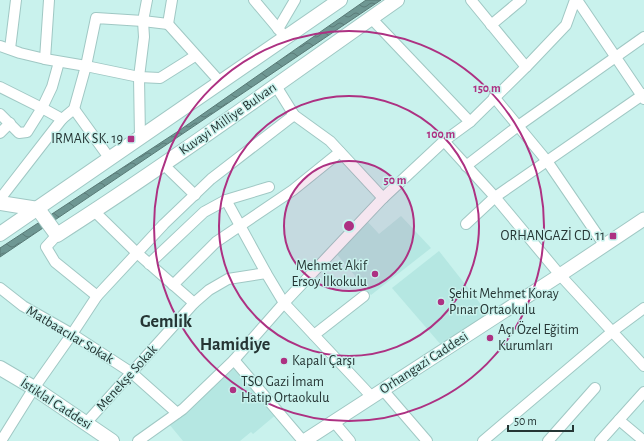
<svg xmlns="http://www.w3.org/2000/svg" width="644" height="441" font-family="'Alegreya Sans',sans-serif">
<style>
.built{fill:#b5e7e2}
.water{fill:url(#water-waves);stroke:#587a76}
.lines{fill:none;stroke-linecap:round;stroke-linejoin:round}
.minor-casing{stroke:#a0c8c4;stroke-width:12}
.tertiary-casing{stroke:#a0c8c4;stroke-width:15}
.secondary-casing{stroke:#a0c8c4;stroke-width:16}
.minor{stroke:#fff;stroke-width:10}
.tertiary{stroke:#fff;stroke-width:13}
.secondary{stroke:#fff;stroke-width:14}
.ring{fill:none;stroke:#ad3182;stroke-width:2}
.poi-dot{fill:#ad3182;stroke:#c9f2ed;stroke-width:1.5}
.labels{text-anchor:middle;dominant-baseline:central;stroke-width:3;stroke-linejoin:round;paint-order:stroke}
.street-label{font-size:14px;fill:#253534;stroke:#c9f2ed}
.poi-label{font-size:14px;fill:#253534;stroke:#c9f2ed;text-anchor:start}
.district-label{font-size:18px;font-weight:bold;fill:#253534;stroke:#c9f2ed}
.centre{fill:#ad3182;stroke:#c9f2ed;stroke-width:2}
.ring-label{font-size:12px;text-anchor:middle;font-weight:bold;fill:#ad3182;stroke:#c9f2ed;stroke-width:3;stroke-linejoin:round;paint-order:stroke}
</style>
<defs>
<pattern id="water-waves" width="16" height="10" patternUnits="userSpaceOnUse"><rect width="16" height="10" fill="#6e9793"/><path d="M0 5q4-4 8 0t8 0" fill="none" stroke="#5a7c79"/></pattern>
</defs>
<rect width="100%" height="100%" fill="#c9f2ed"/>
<g class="built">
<path d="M401 216 431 248 371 295 335 252 366 220 379 234Z"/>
<path d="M439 251 490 316 442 346 392 288Z"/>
<path d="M236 367 278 413 253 434 251 432 240 441H183L169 424Z"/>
</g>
<path class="water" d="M366 0H381L0 257V248L177 132Z"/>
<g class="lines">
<defs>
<g id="minor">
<path d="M254 0 286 38"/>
<path d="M471 0 526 67"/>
<path d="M577 0 644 99"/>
<path d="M371 18 470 122"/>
<path d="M168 24 221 83"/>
<path d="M491 25 521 0"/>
<path d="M278 29 295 0"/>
<path d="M0 46 20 53 45 59 86 66 139 77 160 78 195 56"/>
<path d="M10 49 16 0"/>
<path d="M45 59 49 0"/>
<path d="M276 86 294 115 330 141 383 198"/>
<path d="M0 87 42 108 62 119"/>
<path d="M494 97 547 161 605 246"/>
<path d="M74 109 110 159"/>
<path d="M0 114 19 133 27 132 42 108 52 87 59 62"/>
<path d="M0 133 10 123"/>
<path d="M140 138 139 77 144 37 143 21 147 0"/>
<path d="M444 141 495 197 560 275 644 366"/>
<path d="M163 164 195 195"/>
<path d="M466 166 518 126 644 37"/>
<path d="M0 199 62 119 74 109 86 66 96 18 143 21 168 24 172 0"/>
<path d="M226 200 266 273 284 303 372 397"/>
<path d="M94 211 137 253 194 303"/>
<path d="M466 224 495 197 644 94"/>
<path d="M57 235 46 247 55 262 97 296"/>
<path d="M149 264 204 212 226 200 269 187"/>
<path d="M173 285 216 242 293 190 340 152"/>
<path d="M0 288 23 306 72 334 132 373 177 413"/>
<path d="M314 335 364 296"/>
<path d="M234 360 303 441"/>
<path d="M383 390 427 441"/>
<path d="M619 420 644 441"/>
<path d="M334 422 350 441"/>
<path d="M86 423 194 303 209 290 228 279 266 273"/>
<path d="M1 441 34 388 72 334 97 296 164 224 211 179 294 115"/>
<path d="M138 441 183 409 234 360 284 303 383 198 444 141 470 122 526 67 566 25 575 0"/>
<path d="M483 441 613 331 644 308"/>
<path d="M548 441 595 388"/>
<path d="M600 441 644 392"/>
</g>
<path id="tertiary" d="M304 441 560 275 644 219"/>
<g id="secondary">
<path d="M0 203 38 209"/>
<path d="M38 209 57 235C173 161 284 79 397 0"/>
<path d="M0 234 340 0"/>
<path d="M0 368 34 388 112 441"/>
</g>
</defs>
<use href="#minor" class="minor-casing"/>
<use href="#tertiary" class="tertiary-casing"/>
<use href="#secondary" class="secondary-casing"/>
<use href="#minor" class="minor"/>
<use href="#tertiary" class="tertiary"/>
<use href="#secondary" class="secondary"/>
</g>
<circle cx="349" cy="226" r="65" fill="#ad3182" fill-opacity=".12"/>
<g class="ring">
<circle cx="349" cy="226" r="65"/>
<circle cx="349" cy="226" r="130"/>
<circle cx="349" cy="226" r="195"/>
</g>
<g class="poi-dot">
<rect x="127" y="135" width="8" height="8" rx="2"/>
<rect x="609" y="232" width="8" height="8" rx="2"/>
<circle cx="375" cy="274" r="4"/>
<circle cx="441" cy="302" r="4"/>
<circle cx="490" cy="338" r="4"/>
<circle cx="284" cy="361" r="4"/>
<circle cx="233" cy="390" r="4"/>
</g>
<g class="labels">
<g class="street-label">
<text transform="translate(228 119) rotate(-35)">Kuvayi Milliye Bulvarı</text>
<text transform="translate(70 335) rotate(31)">Matbaacılar Sokak</text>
<text transform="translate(424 363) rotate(-33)">Orhangazi Caddesi</text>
<text transform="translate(127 378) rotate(-48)">Menekşe Sokak</text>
<text transform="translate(56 404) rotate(33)">İstiklal Caddesi</text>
</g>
<g class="poi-label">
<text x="123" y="139" text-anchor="end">IRMAK SK. 19</text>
<text x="605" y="236" text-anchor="end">ORHANGAZİ CD. 11</text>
<text x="367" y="266" text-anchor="end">Mehmet Akif<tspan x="367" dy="16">Ersoy İlkokulu</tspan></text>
<text x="449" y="294">Şehit Mehmet Koray<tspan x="449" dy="16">Pınar Ortaokulu</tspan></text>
<text x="498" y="330">Açı Özel Eğitim<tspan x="498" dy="16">Kurumları</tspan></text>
<text x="292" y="361">Kapalı Çarşı</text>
<text x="241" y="382">TSO Gazi İmam<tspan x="241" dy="16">Hatip Ortaokulu</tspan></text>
</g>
<g class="district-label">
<text x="166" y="322">Gemlik</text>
<text x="235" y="345">Hamidiye</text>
</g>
</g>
<circle cx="349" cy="226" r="6" class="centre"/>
<g class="ring-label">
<text x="487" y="92">150 m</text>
<text x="441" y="138">100 m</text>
<text x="395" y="184">50 m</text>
</g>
<path d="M508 425v6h65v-6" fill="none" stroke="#253534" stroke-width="2"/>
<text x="514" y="425" font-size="12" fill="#253534" stroke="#c9f2ed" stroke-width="3" paint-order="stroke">50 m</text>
</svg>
